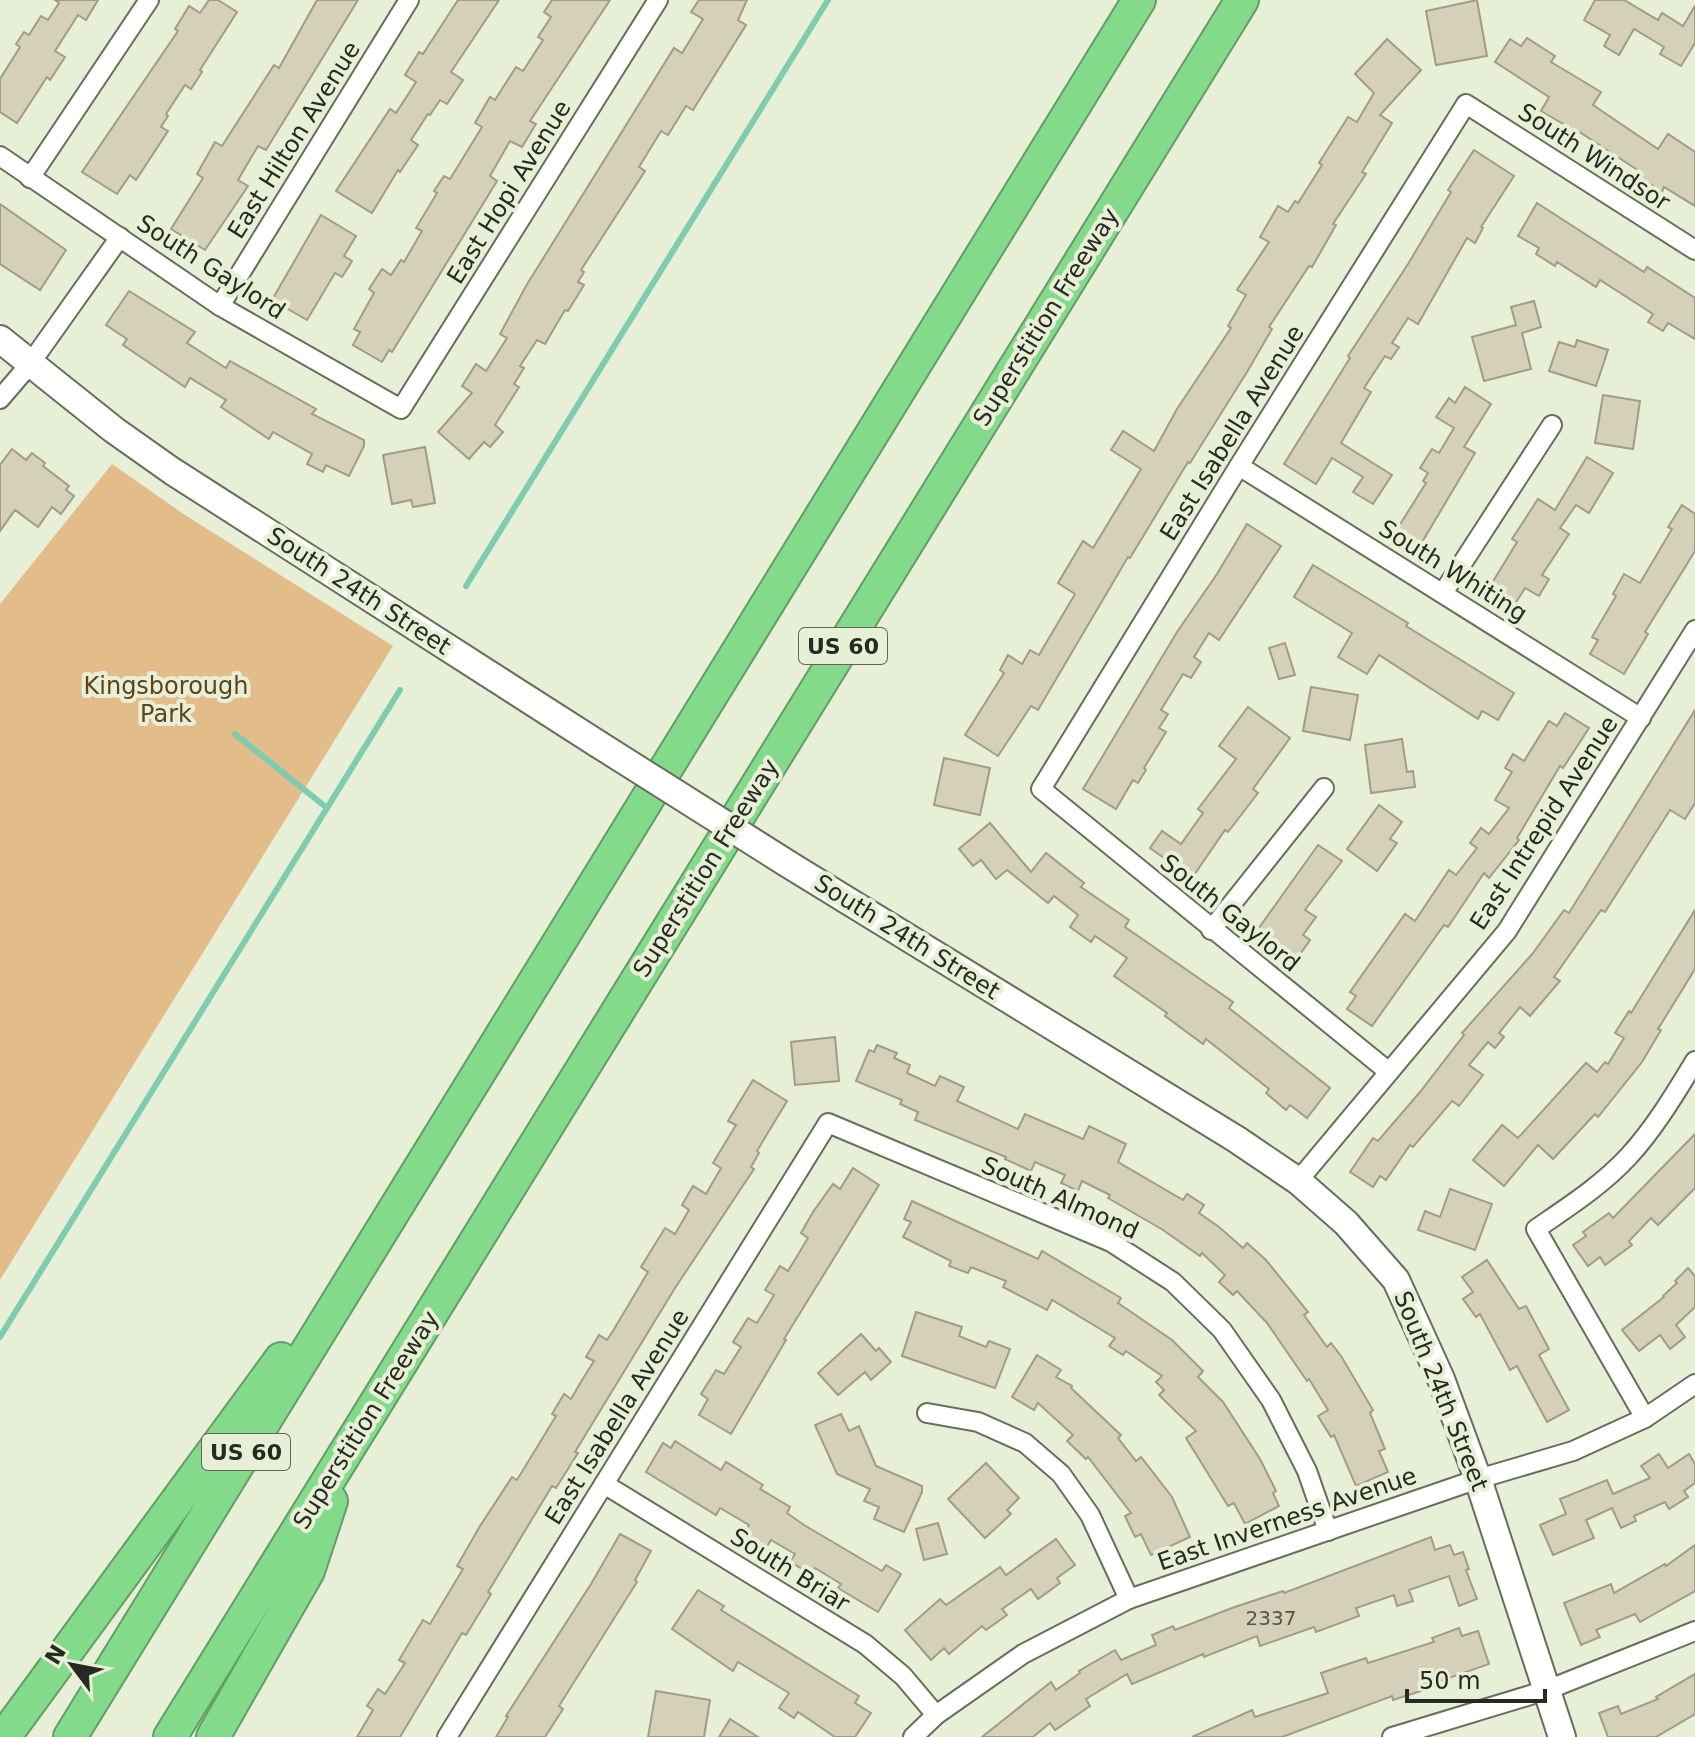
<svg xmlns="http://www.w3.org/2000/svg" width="1695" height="1737" font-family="'DejaVu Sans',sans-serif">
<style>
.green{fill:#e2bc89}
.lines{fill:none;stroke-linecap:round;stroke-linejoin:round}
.stream{stroke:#7ecbb0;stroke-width:6}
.building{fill:#d5d1b8;stroke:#a19c85;stroke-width:2}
.street-casing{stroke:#676e59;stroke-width:22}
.secondary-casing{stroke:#676e59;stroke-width:30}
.highway-casing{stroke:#639c66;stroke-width:36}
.street{stroke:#fff;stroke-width:18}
.secondary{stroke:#fff;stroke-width:26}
.highway{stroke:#84da8b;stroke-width:32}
.secondary-bridge-casing{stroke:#676e59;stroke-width:30;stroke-linecap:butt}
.secondary-bridge{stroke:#fff;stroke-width:26}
.labels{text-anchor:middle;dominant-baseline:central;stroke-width:8;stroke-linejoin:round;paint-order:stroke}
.number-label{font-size:20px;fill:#525447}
.shield{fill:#e7efd7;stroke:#616558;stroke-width:2}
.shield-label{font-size:22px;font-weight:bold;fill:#272a21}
.street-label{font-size:24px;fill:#272a21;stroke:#e7efd7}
.park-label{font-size:24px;fill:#5f4319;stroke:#e7efd7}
</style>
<rect width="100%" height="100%" fill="#e7efd7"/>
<path class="green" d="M112 464 185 515 393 646 0 1280V604Z"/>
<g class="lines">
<g class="stream">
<path d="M466 586 828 0"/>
<path d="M235 734 327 808"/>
<path d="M0 1337 400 690"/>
</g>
</g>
<g class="building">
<path d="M55 0H98L86 20 78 15 55 51 65 57 50 80 47 77 17 123 0 112V79L20 47 16 44 24 32 29 35 41 16 48 20 59 3Z"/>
<path d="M209 0H218L237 12 200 70 202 72 191 89 185 85 166 114 168 116 161 127 168 131 136 180 130 175 117 194 82 172 178 31 175 29 189 6 200 13Z"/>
<path d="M317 0H358L266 150 258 146 238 180 248 186 205 250 171 229 203 178 197 174 215 142 222 146 274 65 279 68Z"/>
<path d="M458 0H499L451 72 463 80 447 104 440 100 430 115 428 114 411 140 418 145 400 172 398 170 372 213 336 191 390 109 396 113 416 82 405 75 419 52 423 54Z"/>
<path d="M552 0H610L530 121 536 124 522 147 510 141 490 176 497 181 392 352 389 350 382 362 353 345 360 332 354 329 374 293 369 289 382 269 391 275 401 260 404 262 422 231 416 228 437 193 434 191 444 176 450 179 482 127 475 123 490 97 495 100 516 67 523 71 543 40 538 37 551 17 544 12Z"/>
<path d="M699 0H747L738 20 746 25 693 110 686 106 668 135 661 131 639 167 645 171 581 270 584 272 578 282 584 285 568 311 565 310 545 344 537 340 520 366 524 368 514 384 519 387 495 425 503 432 490 447 484 442 469 459 438 432 472 393 462 386 476 364 486 371 507 338 500 334 526 286 674 48 682 53 703 19 691 12Z"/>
<path d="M1477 0 1487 56 1436 65 1426 11Z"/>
<path d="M1595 0H1624L1658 20 1662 13 1683 26 1695 6V43L1681 66 1660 54 1664 47 1634 29 1619 55 1604 46 1610 35 1584 20Z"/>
<path d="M1527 38 1555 56 1551 62 1601 92 1593 105 1658 149 1668 134 1695 152V206L1664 187 1662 192 1640 177 1642 173 1578 131 1577 132 1541 111 1549 97 1495 62 1510 39 1521 46Z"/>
<path d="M1387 39 1421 70 1380 115 1392 123 1362 172 1366 174 1333 224 1336 225 1312 267 1309 266 1269 327 1272 329 1247 372 1190 463 1188 462 1130 558 1128 557 1038 710 1031 706 998 756 965 735 1004 673 1000 670 1008 655 1022 664 1030 650 1039 655 1075 594 1058 583 1083 541 1093 548 1141 469 1111 450 1123 431 1154 451 1177 409 1231 328 1228 326 1246 295 1237 290 1269 242 1260 237 1278 206 1288 212 1295 201 1298 203 1322 165 1319 163 1348 117 1357 122 1374 93 1355 74Z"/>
<path d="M1474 150 1514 176 1481 227 1483 228 1475 243 1467 238 1418 324 1408 318 1392 343 1399 347 1391 359 1385 356 1364 388 1371 392 1341 443 1392 475 1373 504 1353 492 1363 477 1332 458 1316 484 1284 464 1350 358 1348 356 1408 264 1451 192 1448 190Z"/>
<path d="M1537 203 1644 272 1647 267 1695 298V339L1668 323 1663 331 1648 322 1653 314 1600 280 1596 287 1557 262 1555 266 1536 254 1539 248 1518 236Z"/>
<path d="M0 204 66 250 40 290 0 264Z"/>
<path d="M321 215 356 236 344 256 352 261 342 277 335 273 307 320 272 300Z"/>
<path d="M129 291 195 332 187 343 226 368 230 361 316 409 312 414 364 440V446L349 476 326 465 323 472 307 464 312 454 273 432 269 439 221 407 226 400 190 378 185 387 123 345 127 339 106 325Z"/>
<path d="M1534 301 1541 327 1522 333 1531 369 1484 381 1472 337 1516 325 1511 307Z"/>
<path d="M1577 340 1608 350 1596 386 1549 371 1559 342 1575 347Z"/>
<path d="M1465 387 1491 404 1464 447 1475 453 1418 549 1394 534 1426 483 1423 481 1428 473 1420 468 1432 449 1439 453 1454 428 1436 417 1449 398 1455 403Z"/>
<path d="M1603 395 1640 401 1633 449 1595 443Z"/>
<path d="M425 447 435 503 413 507 411 500 392 504 383 455Z"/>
<path d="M12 449 26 460 32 453 45 463 43 466 69 486 66 490 74 496 61 514 52 507 38 527 15 510 0 531V465Z"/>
<path d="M1587 457 1613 473 1589 513 1576 505 1560 528 1569 534 1542 575 1549 579 1539 596 1525 588 1515 604 1489 588 1517 542 1512 539 1538 499 1555 510Z"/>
<path d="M1682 505 1695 514V551L1645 632 1648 634 1624 674 1590 654 1598 640 1592 637 1616 596 1613 594 1624 574 1640 583 1672 529 1668 527Z"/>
<path d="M1247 524 1281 546 1219 640 1209 633 1194 657 1201 662 1191 678 1183 674 1161 710 1168 714 1159 728 1166 732 1144 768 1146 770 1138 783 1133 780 1116 809 1083 789 1177 632 1217 574Z"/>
<path d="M1313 565 1408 623 1406 626 1514 693 1498 720 1482 711 1478 719 1379 655 1367 674 1338 657 1352 633 1294 597Z"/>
<path d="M1285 643 1295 675 1279 679 1269 648Z"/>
<path d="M1311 687 1358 695 1350 740 1303 731Z"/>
<path d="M1248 707 1290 738 1253 789 1258 793 1228 832 1225 830 1192 878 1150 848 1162 831 1181 844 1203 813 1198 809 1236 759 1219 746Z"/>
<path d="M1695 710V803L1685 819 1670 810 1605 912 1601 910 1554 977 1560 981 1530 1016 1520 1007 1499 1033 1504 1037 1495 1048 1488 1042 1469 1065 1483 1075 1459 1106 1452 1101 1413 1147 1410 1145 1386 1180 1380 1176 1373 1187 1350 1172 1373 1138 1378 1141 1420 1092 1464 1035 1462 1033 1533 953 1564 910 1569 913Z"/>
<path d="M1565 713 1589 728 1563 768 1560 766 1517 838 1519 840 1489 878 1484 873 1448 927 1444 925 1372 1026 1347 1009 1356 996 1350 992 1405 914 1415 921 1449 870 1456 875 1477 848 1470 843 1481 828 1489 834 1509 808 1495 800 1512 772 1505 768 1513 754 1524 761 1549 721 1557 726Z"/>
<path d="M1402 739 1407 772 1413 771 1415 787 1371 793 1365 745Z"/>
<path d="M944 758 990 768 980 815 934 805Z"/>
<path d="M1379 805 1402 822 1390 839 1397 843 1377 871 1347 849Z"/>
<path d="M990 823 1031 872 1046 853 1084 883 1081 887 1129 920 1125 927 1233 1002 1229 1008 1330 1088 1307 1118 1290 1105 1286 1110 1266 1093 1269 1089 1206 1039 1203 1044 1165 1016 1167 1013 1114 976 1127 958 1095 936 1091 942 1070 927 1078 915 1054 896 1048 903 1007 870 996 879 981 860 973 866 959 849Z"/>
<path d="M1318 845 1342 861 1305 910 1316 917 1303 935 1310 940 1296 960 1256 932Z"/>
<path d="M1695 910V969L1658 1029 1661 1030 1642 1062 1598 1117 1595 1114 1553 1159 1538 1145 1504 1186 1473 1160 1502 1125 1518 1138 1586 1063 1597 1072 1605 1062 1608 1064 1624 1038 1615 1033 1629 1011 1631 1013Z"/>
<path d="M835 1037 839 1081 795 1085 791 1042Z"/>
<path d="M877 1045 897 1053 894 1058 910 1065 907 1073 935 1086 940 1076 964 1087 957 1101 1018 1129 1025 1114 1083 1139 1089 1126 1126 1144 1118 1162 1183 1200 1187 1194 1204 1205 1199 1213 1219 1227 1243 1248 1247 1243 1266 1260 1308 1312 1304 1315 1327 1347 1331 1343 1341 1356 1373 1410 1370 1413 1385 1449 1379 1451 1388 1472 1356 1486 1334 1435 1331 1437 1318 1416 1328 1410 1309 1379 1307 1381 1267 1323 1237 1291 1233 1295 1219 1282 1225 1275 1202 1253 1200 1256 1163 1230 1108 1198 1110 1195 1082 1181 1078 1191 1061 1183 1065 1175 1035 1162 1031 1171 1005 1159 1006 1157 915 1120 918 1112 900 1104 902 1100 856 1081 869 1050 874 1052Z"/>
<path d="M753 1080 787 1101 757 1151 759 1153 751 1167 754 1169 675 1288 575 1452 578 1453 556 1488 552 1486 488 1592 491 1594 466 1635 462 1633 400 1737H357L373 1710 367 1706 378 1689 385 1694 405 1663 399 1660 423 1620 430 1624 463 1569 457 1566 480 1526 512 1477 517 1480 556 1416 552 1414 564 1394 571 1399 582 1380 594 1361 586 1357 599 1335 607 1340 613 1331 648 1272 641 1267 665 1228 675 1234 689 1210 682 1205 693 1186 706 1194 721 1168 713 1163 736 1125 728 1121Z"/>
<path d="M1695 1134V1188L1658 1225 1651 1218 1629 1241 1632 1245 1605 1265 1600 1257 1588 1266 1573 1245 1586 1236 1583 1232 1609 1213 1613 1218Z"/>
<path d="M853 1168 879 1185 784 1339 786 1340 731 1434 699 1415 708 1399 701 1394 716 1370 724 1374 741 1347 733 1342 748 1318 757 1323 774 1295 765 1290 780 1266 788 1271 808 1238 801 1233 813 1212 833 1184 840 1189Z"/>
<path d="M1450 1189 1492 1204 1475 1250 1418 1230 1425 1211 1440 1217Z"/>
<path d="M912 1201 1038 1259 1042 1251 1121 1298 1118 1303 1172 1340 1203 1371 1198 1377 1223 1402 1260 1459 1276 1491 1273 1493 1279 1506 1245 1524 1234 1503 1228 1506 1186 1438 1196 1431 1159 1395 1164 1390 1156 1382 1162 1376 1126 1351 1123 1355 1109 1346 1115 1338 1052 1300 1047 1310 1003 1287 1006 1281 971 1267 968 1273 949 1266 951 1261 903 1237 911 1222 904 1219Z"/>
<path d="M1487 1260 1519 1309 1526 1306 1549 1349 1539 1355 1569 1410 1547 1422 1517 1366 1510 1370 1480 1314 1476 1317 1463 1299 1473 1292 1462 1277Z"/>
<path d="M1688 1268 1695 1276V1307L1676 1325 1685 1337 1670 1349 1660 1335 1639 1351 1622 1330 1664 1297 1663 1296 1677 1283 1675 1281Z"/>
<path d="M916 1312 962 1327 959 1336 986 1347 989 1341 1010 1349 995 1388 902 1356Z"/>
<path d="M861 1334 876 1351 879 1348 891 1362 871 1380 865 1372 838 1395 818 1373Z"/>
<path d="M1037 1355 1061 1370 1056 1377 1072 1386 1071 1388 1121 1435 1118 1438 1136 1461 1141 1457 1172 1497 1190 1537 1151 1555 1141 1534 1135 1537 1125 1516 1131 1513 1088 1457 1086 1459 1067 1441 1073 1435 1038 1403 1034 1410 1012 1397Z"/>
<path d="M841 1414 849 1431 859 1426 876 1466 922 1486V1492L904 1532 874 1519 879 1507 864 1501 870 1489 837 1474 815 1425Z"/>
<path d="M675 1441 721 1470 726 1462 763 1485 760 1489 790 1507 787 1513 804 1525 882 1571 886 1565 901 1574 878 1612 838 1588 841 1584 815 1568 811 1574 790 1562 795 1554 771 1540 766 1548 743 1534 749 1525 720 1508 716 1515 646 1472 663 1443 671 1448Z"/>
<path d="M1659 1454 1668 1468 1689 1454 1695 1464V1483L1684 1491 1688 1497 1669 1509 1665 1502 1634 1516 1636 1521 1621 1528 1612 1508 1586 1520 1594 1538 1553 1555 1540 1525 1566 1514 1560 1499 1607 1480 1613 1494 1650 1478 1641 1466Z"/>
<path d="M986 1463 1019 1498 1007 1510 1011 1514 985 1538 948 1499Z"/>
<path d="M938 1523 947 1554 924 1560 916 1529Z"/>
<path d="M620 1534 651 1551 635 1580 637 1582 559 1706 563 1709 545 1737H496L508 1717 506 1716 591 1584Z"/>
<path d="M1431 1537 1435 1550 1450 1545 1454 1555 1463 1552 1469 1569 1466 1570 1477 1599 1459 1606 1449 1576 1409 1590 1413 1601 1397 1606 1394 1595 1356 1608 1359 1616 1316 1632 1314 1627 1260 1646 1257 1636 1204 1657 1203 1654 1132 1684 1127 1674 1086 1699 1090 1706 1055 1730 1050 1723 1033 1737H982L1051 1682 1056 1690 1080 1673 1079 1671 1115 1650 1121 1660 1156 1645 1152 1635 1173 1626 1175 1630 1232 1608 1283 1591 1284 1593Z"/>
<path d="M1056 1539 1075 1565 1057 1578 1060 1583 1038 1599 1031 1589 1002 1609 1007 1615 986 1630 982 1626 949 1654 944 1648 931 1660 905 1630 940 1599 946 1605 1000 1567 1006 1575Z"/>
<path d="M1695 1545V1591L1640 1622 1635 1614 1596 1630 1600 1637 1581 1645 1564 1603 1611 1584 1614 1593 1665 1564 1666 1566Z"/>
<path d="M698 1590 724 1606 721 1610 859 1696 855 1703 871 1713 855 1737H835L798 1712 794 1718 779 1708 789 1693 738 1662 733 1671 672 1629Z"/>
<path d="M1459 1628 1462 1636 1478 1631 1489 1664 1426 1686 1427 1689 1393 1700 1392 1696 1282 1737H1192L1252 1710 1255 1717 1328 1693 1321 1673 1366 1658 1368 1663 1434 1642 1432 1638Z"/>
<path d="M1695 1674V1714L1656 1737H1608L1599 1713 1618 1706 1621 1714 1658 1699 1656 1697Z"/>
<path d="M656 1691 710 1700 704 1737H648Z"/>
<path d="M730 1719 758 1737H719Z"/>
</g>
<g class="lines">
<defs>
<g id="street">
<path d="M0 156 220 306 401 409 658 0"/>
<path d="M30 178 149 0"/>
<path d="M220 306 409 0"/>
<path d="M0 399 30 364 120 237"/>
<path d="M1239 466 1641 718"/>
<path d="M1443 593 1552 425"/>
<path d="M1211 930 1324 788"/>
<path d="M1389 1072 1041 789 1239 466 1466 104 1695 250"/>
<path d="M1298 1181 1507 931 1695 630"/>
<path d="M927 1413 978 1422 1025 1443 1061 1474 1090 1515 1129 1599"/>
<path d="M1645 1418 1536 1229C1568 1207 1601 1186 1628 1157 1654 1129 1675 1094 1695 1061"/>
<path d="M604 1484 865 1644 903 1676 936 1715"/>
<path d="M447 1737 828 1123 1111 1242 1173 1282 1222 1330 1271 1400 1307 1471 1328 1531"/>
<path d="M913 1737 936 1715 1023 1654 1129 1599 1478 1479 1573 1451 1645 1418 1695 1384"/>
<path d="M1392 1737 1547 1690 1695 1631"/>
</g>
<g id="secondary">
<path d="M0 339 114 430 172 471 598 744"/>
<path d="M788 864 1236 1139 1298 1181 1346 1223 1396 1280 1441 1379 1478 1479 1562 1737"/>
</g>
<g id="highway">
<path d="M4 1737 281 1359"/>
<path d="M70 1737 1139 0"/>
<path d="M170 1737 1242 0"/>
<path d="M213 1737 308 1571 331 1501"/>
</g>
</defs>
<use href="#street" class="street-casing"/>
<use href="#secondary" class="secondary-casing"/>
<use href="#highway" class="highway-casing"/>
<use href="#street" class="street"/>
<use href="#secondary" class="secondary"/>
<use href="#highway" class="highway"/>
<defs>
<path id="secondary-bridge" d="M598 744 788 864"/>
</defs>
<use href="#secondary-bridge" class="secondary-bridge-casing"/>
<use href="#secondary-bridge" class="secondary-bridge"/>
</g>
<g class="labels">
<g class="number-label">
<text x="1271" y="1618">2337</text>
</g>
<g class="shield">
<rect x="799" y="628" width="88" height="36" rx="6"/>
<rect x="202" y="1434" width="88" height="36" rx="6"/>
</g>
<g class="shield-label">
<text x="843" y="646">US 60</text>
<text x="246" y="1452">US 60</text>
</g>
<g class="street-label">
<text transform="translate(294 140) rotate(-58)">East Hilton Avenue</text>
<text transform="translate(1594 157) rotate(33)">South Windsor</text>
<text transform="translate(509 192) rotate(-58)">East Hopi Avenue</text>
<text transform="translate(211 267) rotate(33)">South Gaylord</text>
<text transform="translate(1046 317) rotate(-58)">Superstition Freeway</text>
<text transform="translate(1232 433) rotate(-58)">East Isabella Avenue</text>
<text transform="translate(1453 571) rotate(32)">South Whiting</text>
<text transform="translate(359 591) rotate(33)">South 24th Street</text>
<text transform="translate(1544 823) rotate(-57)">East Intrepid Avenue</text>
<text transform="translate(706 868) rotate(-58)">Superstition Freeway</text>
<text transform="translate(1230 913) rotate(39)">South Gaylord</text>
<text transform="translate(907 937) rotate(32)">South 24th Street</text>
<text transform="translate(1060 1198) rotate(24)">South Almond</text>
<text transform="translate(1441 1391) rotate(68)">South 24th Street</text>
<text transform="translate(617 1417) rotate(-58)">East Isabella Avenue</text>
<text transform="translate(366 1420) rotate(-58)">Superstition Freeway</text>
<text transform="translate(1287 1519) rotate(-19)">East Inverness Avenue</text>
<text transform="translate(790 1570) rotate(32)">South Briar</text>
</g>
<g class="park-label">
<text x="166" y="686">Kingsborough<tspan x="166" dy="28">Park</tspan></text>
</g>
</g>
<g transform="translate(72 1665) rotate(302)" stroke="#e7efd7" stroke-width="6" paint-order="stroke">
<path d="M0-6L14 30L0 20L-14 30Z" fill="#272a21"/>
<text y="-12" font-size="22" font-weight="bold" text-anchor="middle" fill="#272a21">N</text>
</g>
<path d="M1407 1689v12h138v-12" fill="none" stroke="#272a21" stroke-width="4"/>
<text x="1419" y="1689" font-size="24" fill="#272a21" stroke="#e7efd7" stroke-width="6" paint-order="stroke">50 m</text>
</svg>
